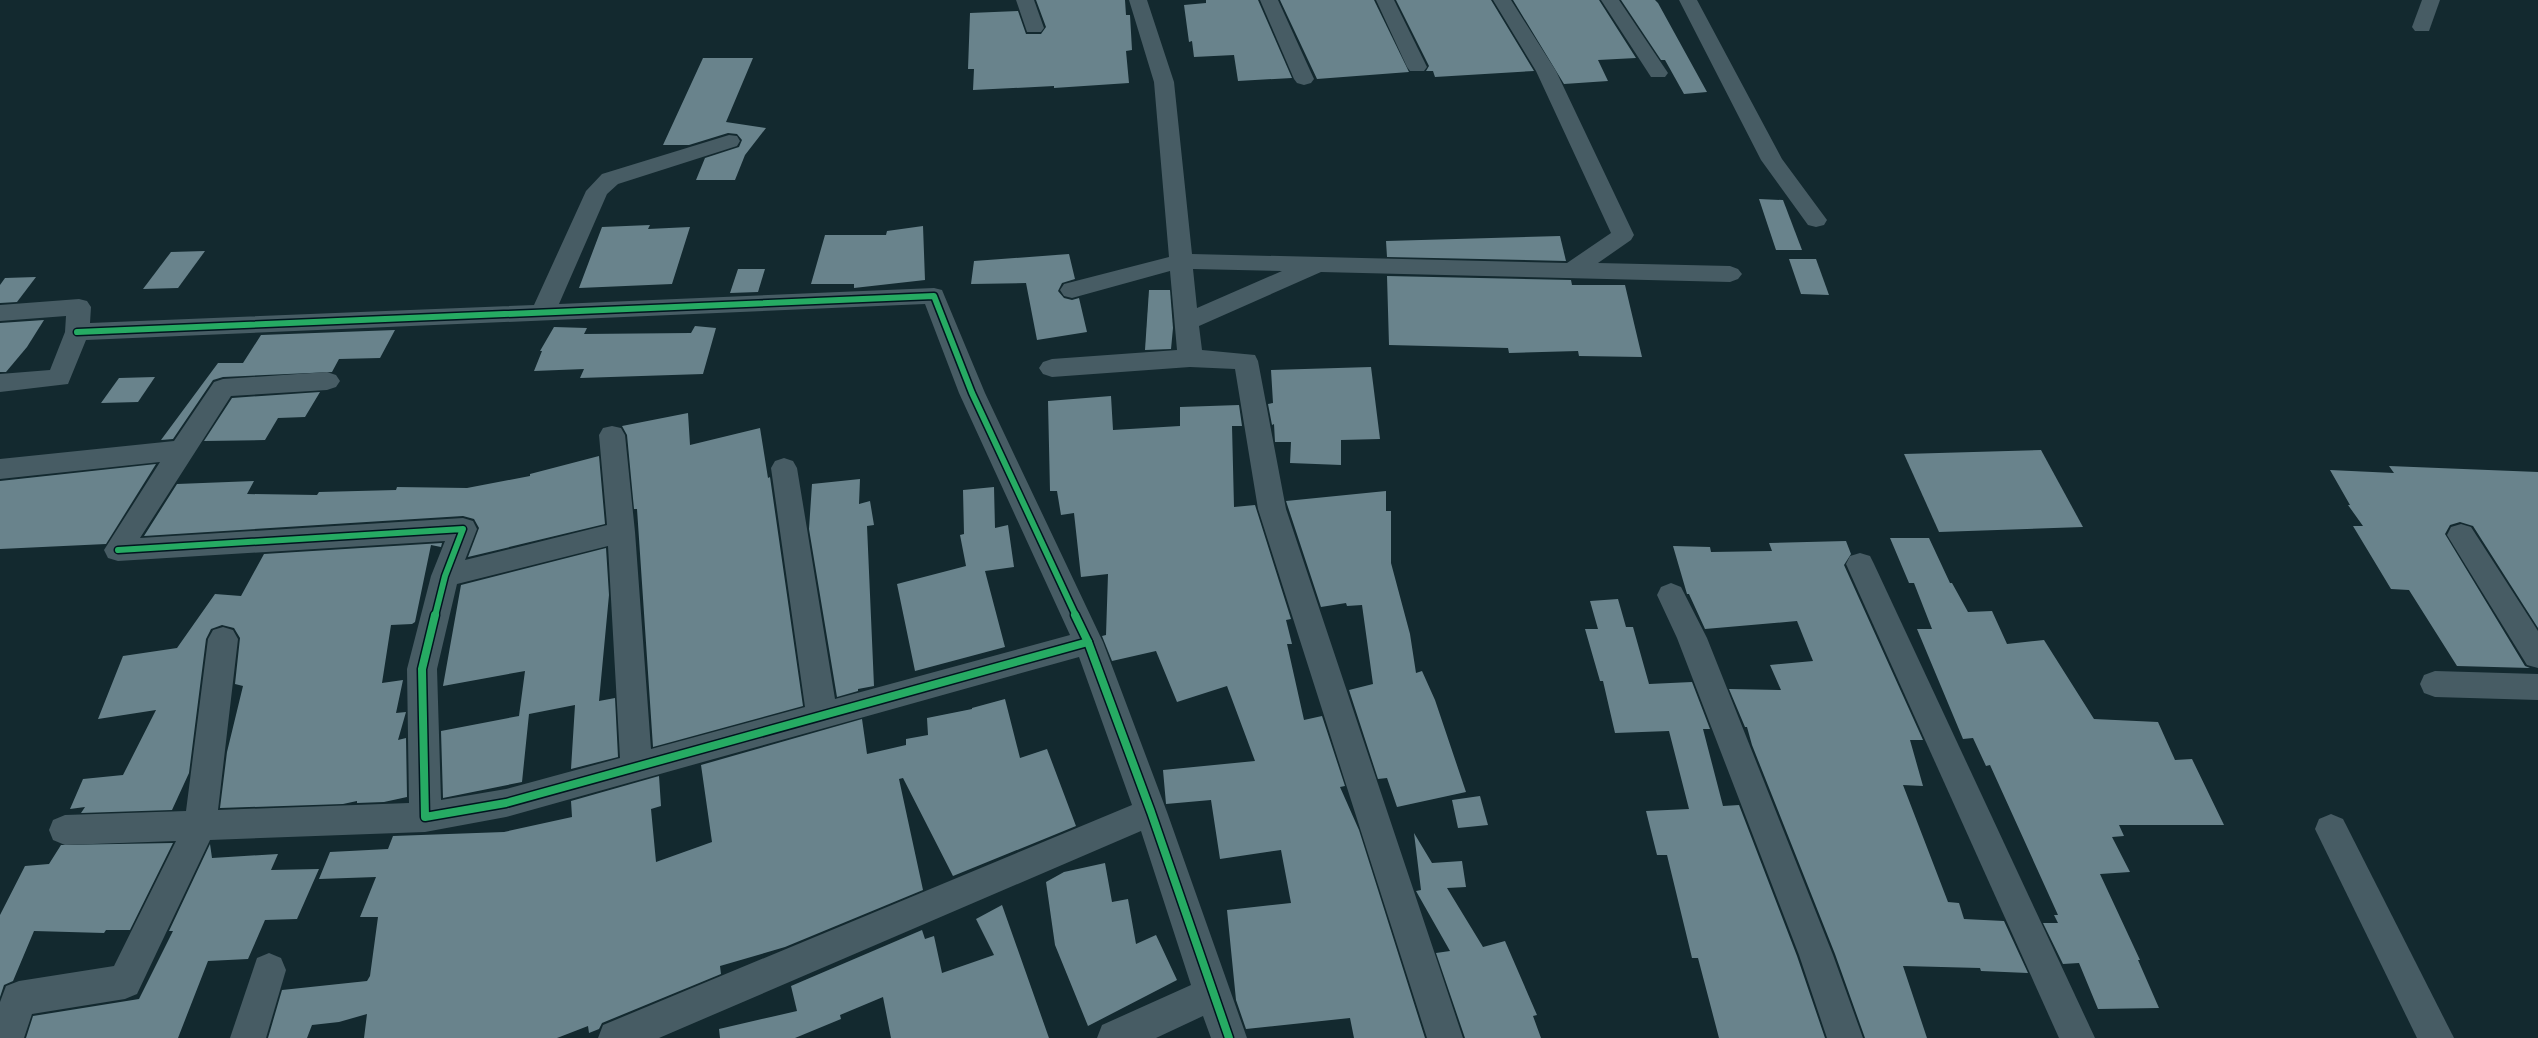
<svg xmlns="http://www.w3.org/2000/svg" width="2538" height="1038" font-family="'Sofia Sans Condensed',sans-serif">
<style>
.building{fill:#69838c}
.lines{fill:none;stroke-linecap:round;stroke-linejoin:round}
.minor{fill:#475c64;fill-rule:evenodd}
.cycleway-far1-casing{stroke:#00161f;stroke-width:9}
.cycleway-casing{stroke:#00161f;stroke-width:11}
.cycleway-far1{stroke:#26ab63;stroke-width:6}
.cycleway{stroke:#26ab63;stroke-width:8}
</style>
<rect width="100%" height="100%" fill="#13292f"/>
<g class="building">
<path d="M1036 0H1125L1126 15H1130L1132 50 1126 51 1129 83 1054 88V86L973 90 974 69H968L970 13 1018 11 1026 34H1041L1046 27Z"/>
<path d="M1206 0H1258L1292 78 1238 81 1234 55 1194 57 1192 41 1189 42 1184 5 1206 3Z"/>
<path d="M1280 0H1374L1409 72 1317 79Z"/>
<path d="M1396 0H1491L1534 71 1435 77 1433 71H1426L1429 66Z"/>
<path d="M1513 0H1599L1636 58 1598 60 1608 81 1564 84Z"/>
<path d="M1621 0H1655L1658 3 1707 92 1684 94 1665 60H1661Z"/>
<path d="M703 58H753L726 122 766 128 745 155 735 180H696L705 158 739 147 742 140 737 134 728 133 689 145H663Z"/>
<path d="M1759 199 1783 200 1802 250H1776Z"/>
<path d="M650 225 648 229 690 227 672 284 579 288 602 227Z"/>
<path d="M923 226 925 280 854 288V284H811L825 235H886L887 231Z"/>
<path d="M1560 236 1566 261 1387 257 1386 241Z"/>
<path d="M205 251 178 288 143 289 171 252Z"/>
<path d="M1069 254 1075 279 1062 283 1058 291 1064 298 1072 300 1079 298 1087 332 1037 340 1026 283 971 284 974 261Z"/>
<path d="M1789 259H1816L1829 295 1801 294Z"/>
<path d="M738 269H765L758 292 730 293Z"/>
<path d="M1387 276 1571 280 1572 285H1625L1642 357 1579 356 1578 351 1509 353 1508 348 1389 345Z"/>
<path d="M36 277 17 302 0 303V285L5 278Z"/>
<path d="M1149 290H1170L1173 328 1171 349 1145 350Z"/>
<path d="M44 320 27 347 6 372H0V323Z"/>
<path d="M695 326 716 328 703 374 580 378 584 369 534 371 542 351H540L554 327 587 328 584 334 691 333Z"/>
<path d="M395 330 380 358 339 359 332 372 223 377 213 380 173 439 161 440 218 363H243L261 335Z"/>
<path d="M1371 367 1380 439 1341 440V465L1290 463 1291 442H1275L1274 424 1272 425 1268 404 1273 403 1271 370Z"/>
<path d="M155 377 138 402 101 403 119 378Z"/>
<path d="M320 392 305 417 278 418 265 440 204 441 232 398Z"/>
<path d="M1111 396 1113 430 1180 426V407L1239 405 1242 426H1232L1234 507 1255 505 1291 619 1286 620 1292 644H1287L1304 720 1322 716 1345 786 1340 787 1359 830 1425 1038H1354L1350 1018 1246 1029 1236 1000 1227 910 1291 903 1281 850 1220 859 1211 800 1166 804 1163 770 1255 761 1227 686 1177 702 1156 651 1112 661 1102 636 1106 635 1108 574 1081 577 1074 513 1061 515 1057 491H1050L1048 401Z"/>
<path d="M688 413 690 445 760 428 768 478 770 477 803 706 653 747 637 509H634L627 435 622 426Z"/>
<path d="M2041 450 2083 527 1939 532 1904 454Z"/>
<path d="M599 456 605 524 468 557 479 528 474 519 463 516 144 536 177 484 254 481 247 494 317 495 319 492 396 490 397 487 467 488 530 476V474Z"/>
<path d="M156 464 106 544 0 549V481Z"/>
<path d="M2389 466 2538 472V628L2473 526 2460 522 2450 525 2445 534 2525 666 2530 668 2457 666 2409 590 2391 589 2353 526H2363L2348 505H2350L2330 470 2394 473Z"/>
<path d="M860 479 859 504 870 501 874 525 867 526 874 686 858 689V691L837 697 809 529 812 484Z"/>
<path d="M994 487 995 528 1008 525 1014 567 985 571 1005 647 915 671 897 584 966 566 960 535 964 534 963 490Z"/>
<path d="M1386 491V511H1391V563L1410 634 1416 673 1422 671 1435 700 1466 792 1397 807 1387 778 1378 779 1349 690 1373 684 1362 605 1347 606 1346 603 1321 607 1286 501Z"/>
<path d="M1890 538H1929L1950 583H1952L1968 612 1992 611 2007 644 2044 640 2094 719 2158 722 2175 760 2192 759 2224 825H2119L2124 836 2112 837 2130 872 2100 874 2140 960H2138L2159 1008 2098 1009 2079 963 2063 964 2043 923H2058L2054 915H2058L1990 765 1986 766 1973 738 1963 739 1917 629H1932L1914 583H1909Z"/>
<path d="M1846 541 1851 554 1844 565 1923 740H1910L1923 786 1903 785 1948 902 1959 903 1964 919 2004 921 2028 973 1981 971 1980 968 1903 966 1927 1038H1865L1835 954 1752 745 1747 727H1745L1729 689 1781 690 1770 665 1813 661 1797 621 1705 629 1689 594H1687L1673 546 1710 547 1711 552 1772 551 1769 543Z"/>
<path d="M442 543 441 547 431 545 415 622 412 624 391 625 382 683 403 680 396 713 406 712 398 740 406 738 407 797 384 802 357 803V801L343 804 220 808 227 752 243 686 235 684 240 638 234 628 222 625 211 629 206 639 189 773 172 810 81 813 85 807 70 809 83 779 123 775 156 710 98 719 123 656 177 648 215 594 241 596 264 554Z"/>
<path d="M606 548 609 595 599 701 615 698 618 757 571 769 575 705 529 714 522 782 443 798 441 731 519 716 525 671 443 686 461 585Z"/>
<path d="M1618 599 1626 627H1633L1649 684 1692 682 1710 729H1703L1723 806 1739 805 1797 956 1825 1038H1719L1698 958H1692L1667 855H1657L1646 811 1689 809 1669 731 1615 733 1603 681H1600L1585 629H1598L1590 601Z"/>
<path d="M1005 699 1020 758 1047 749 1076 826 953 876 903 778 899 779 923 890 785 947 720 966 721 974 602 1023 599 1029 589 1033 588 1026 557 1038H364L367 1014 339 1022 312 1025 307 1038H268L282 990 367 981 370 976 378 917H360L376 877 319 879 330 852 388 849 393 836 504 832 572 817 571 801 659 776 661 806 651 809 656 862 712 842 701 765 862 719 867 754 906 745V739L928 735 927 718 972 709V708Z"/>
<path d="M1480 796 1488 825 1458 828 1452 800Z"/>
<path d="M1414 833 1432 863 1462 861 1466 887 1447 888 1483 947 1505 941 1537 1015 1533 1016 1541 1038H1465L1436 953 1450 951 1416 891 1421 890Z"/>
<path d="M173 843 130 930H106L104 933 34 931 13 981 4 985 0 997V915L25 866 49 864 61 845Z"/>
<path d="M210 844 212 858 278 854 271 870 319 869 297 919 265 920 248 959 208 961 178 1038H26L33 1016 139 999 173 931H169Z"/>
<path d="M1105 863 1112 902 1128 899 1136 944 1156 935 1177 980 1088 1026 1055 945 1046 882 1064 872Z"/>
<path d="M1002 905 1049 1038H891L883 997 840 1015 841 1019 795 1038H720L719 1029 797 1011 791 986 922 930 925 939 934 936 942 973 994 955 976 919Z"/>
</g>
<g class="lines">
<g class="minor">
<path d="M1016 0H1034L1044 28 1041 32H1027Z"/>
<path d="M1129 0H1147L1174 82 1192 254 1567 263 1611 233 1536 71 1493 0H1511L1556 71 1634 235 1631 240 1598 263 1730 266 1738 269 1742 274 1738 279 1730 282 1321 272 1199 326 1202 350 1255 355 1258 361 1286 509 1463 1038H1427L1258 509 1235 369 1190 367 1052 377 1043 374 1039 368 1043 362 1052 359 1177 350 1170 271 1072 298 1064 296 1060 290 1064 284 1169 257 1154 82ZM1193 269 1282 271 1197 308Z"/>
<path d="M1260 0H1278L1314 79 1311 83 1304 85 1297 83 1294 79Z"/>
<path d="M1376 0H1394L1427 67 1424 71H1410L1407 67Z"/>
<path d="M1601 0H1619L1668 73 1665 77H1651Z"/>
<path d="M1679 0H1697L1782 159 1827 220 1824 225 1816 227 1808 225 1761 160Z"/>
<path d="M2422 0H2440L2429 31H2415L2412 27Z"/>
<path d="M729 135 737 136 740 141 737 146 618 184 607 194 559 304 934 288 942 290 985 393 1103 642 1167 812 1247 1038H1211L1203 1016 1156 1038H1097L1102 1025 1191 985 1141 831 659 1038H598L603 1025 1132 805 1079 657 506 817 425 832 210 840 137 994 125 999 32 1014 24 1038H0V1002L6 986 19 981 114 966 176 841 65 845 53 840 49 830 53 820 65 815 186 811 208 639 213 630 223 627 233 630 238 639 218 810 409 803 407 669 431 576 445 541 118 561 108 558 104 550 160 462 0 479V459L174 441 214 382 223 379 327 372 336 375 340 381 336 387 327 390 231 396 140 538 463 518 473 521 477 529 465 560 607 525 599 435 603 428 612 426 621 428 625 435 635 532 651 749 805 707 771 468 775 461 784 458 793 461 797 468 835 699 1070 635 959 393 925 304 86 340 68 384 0 392V374L50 370 65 332 66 316 0 321V305L79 299 87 301 91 307 90 323 534 305 586 191 602 174ZM608 546 620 758 506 789 441 800 437 669 457 584Z"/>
<path d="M2461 524 2471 527 2538 631V668L2527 665 2447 535 2451 527Z"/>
<path d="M1860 553 1870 556 1874 564 2095 1038H2059L1846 564 1850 556Z"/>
<path d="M1671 583 1681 587 1707 638 1833 955 1863 1038H1827L1799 955 1677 638 1657 595 1661 587Z"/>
<path d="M2435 671 2538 674V700L2435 697 2424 693 2420 684 2424 675Z"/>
<path d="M2331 814 2343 819 2454 1038H2417L2315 829 2319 819Z"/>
<path d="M269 953 281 958 286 970 266 1038H230L257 958Z"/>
</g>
<defs>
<g id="cycleway-far1">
<path d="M77 332 934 296 972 393 1076 616"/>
<path d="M118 550 463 529 445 576 435 616"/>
</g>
<g id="cycleway">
<path d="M435 615 422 669 425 817 506 803 1088 642"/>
<path d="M1075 615 1088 642 1151 812 1229 1038"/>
</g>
</defs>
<use href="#cycleway-far1" class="cycleway-far1-casing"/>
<use href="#cycleway" class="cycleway-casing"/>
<use href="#cycleway-far1" class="cycleway-far1"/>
<use href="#cycleway" class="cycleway"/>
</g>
</svg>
